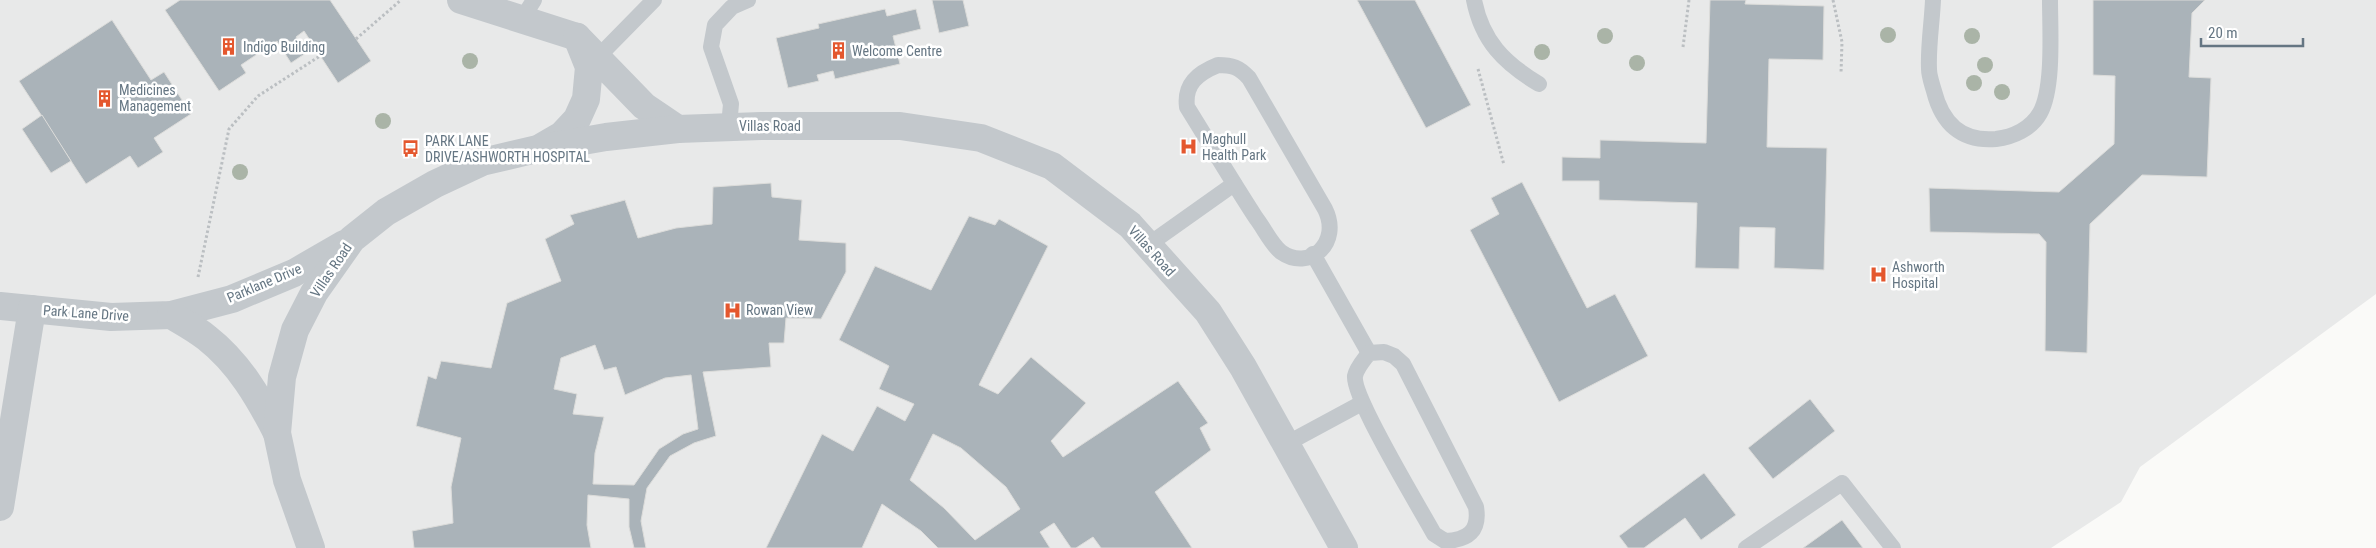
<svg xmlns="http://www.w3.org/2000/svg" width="2376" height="548" font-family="'Roboto Condensed',sans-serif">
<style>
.built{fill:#e8e9e9}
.building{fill:#aab3b9;stroke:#dcdcda;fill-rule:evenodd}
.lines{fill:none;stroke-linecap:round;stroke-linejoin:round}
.path{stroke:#bbbfc2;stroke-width:3;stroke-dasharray:2.5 2.5;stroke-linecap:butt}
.lane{stroke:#c3c8cc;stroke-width:16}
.street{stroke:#c3c8cc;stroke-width:28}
.tree{fill:#aab4a7}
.labels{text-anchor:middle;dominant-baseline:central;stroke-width:5;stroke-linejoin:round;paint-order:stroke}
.poi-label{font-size:14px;fill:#657683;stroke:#fff;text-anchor:start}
.street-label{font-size:14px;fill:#657683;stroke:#fff}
</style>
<rect width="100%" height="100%" fill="#fafaf8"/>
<path class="built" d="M0 0H2376V294L2140 467 2121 502 2051 548H0Z"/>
<g class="building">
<path d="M180 0H330L371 61 338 83 304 31 296 37 306 53 291 63 277 41 241 65 246 73 219 91 165 10Z"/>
<path d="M932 0H963L969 26 939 33Z"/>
<path d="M1357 0H1415L1471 105 1426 128Z"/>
<path d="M1710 0H1746L1745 4 1824 6 1823 60 1769 59 1767 147 1827 148 1824 270 1774 268 1775 228 1740 227 1739 269 1695 268 1697 203 1599 200V181H1562V157L1600 158V140L1706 143Z"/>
<path d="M2093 0H2205L2192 13 2189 77 2211 78 2207 177 2142 175 2090 224 2087 353 2045 351 2046 242 2039 234 1930 232 1929 188 2059 192 2114 144 2115 76 2093 75Z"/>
<path d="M885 9 887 16 916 9 921 29 893 36 900 64 835 79 833 71 817 75 819 81 788 88 776 38 819 28 818 24Z"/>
<path d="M112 20 151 80 164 72 191 114 154 138 163 152 138 168 130 156 86 184 19 81Z"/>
<path d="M42 115 71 161 51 173 22 129Z"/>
<path d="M1522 182 1587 308 1615 294 1648 356 1559 402 1470 230 1499 214 1491 198Z"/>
<path d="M771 183 772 197 802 200 799 240 846 243V272L821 319 786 318 784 343H769L771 367 703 372 716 436 694 443 670 456 647 488 641 521 646 548H634L629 527V499L588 495 587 525 591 548H414L412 531 453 523 451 487 461 438 416 426 428 376 436 379 441 361 491 368 507 303 561 281 545 239 574 224 570 215 625 200 638 238 676 228 712 224 713 187ZM595 345 604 370 616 367 625 395 665 378 691 375 698 429 683 434 659 449 634 485 593 484 595 453 604 417 573 414 577 394 554 389 561 358Z"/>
<path d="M969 216 995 225 999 219 1048 246 979 385 998 394 1031 357 1086 403 1051 441 1063 457 1178 381 1208 423 1200 428 1211 450 1155 492 1192 548H1101L1093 537 1076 548H1071L1054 523 1040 532 1050 548H938L921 531 882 504 862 548H766L822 434 853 451 877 406 905 421 914 404 879 389 889 366 839 340 875 266 931 290ZM933 434 961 448 1006 487 1020 509 975 540 944 508 910 480Z"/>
<path d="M1810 399 1835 431 1773 479 1748 448Z"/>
<path d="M1704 473 1736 515 1701 540 1685 518 1644 548H1628L1619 536Z"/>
<path d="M1842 520 1863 548H1803Z"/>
</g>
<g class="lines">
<g class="path">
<path d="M1833 0 1842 42 1841 73"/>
<path d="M356 39 401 0"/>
<path d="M1683 47 1689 0"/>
<path d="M1478 69 1504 165"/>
<path d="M198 277 229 129 258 96 320 56"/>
</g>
<g class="lane">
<path d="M1474 0C1482 41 1504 63 1539 84"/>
<path d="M1933 0C1932 23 1928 46 1929 69 1929 76 1932 84 1934 91 1942 123 1961 142 1996 139 2013 137 2031 129 2040 113 2054 88 2050 30 2050 0"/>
<path d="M522 19 534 0"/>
<path d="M597 58 654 0"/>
<path d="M1218 65C1232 65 1239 67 1249 78L1325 209C1342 243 1309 272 1281 252 1271 244 1264 228 1256 218 1232 181 1210 144 1187 107 1184 84 1198 73 1218 65Z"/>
<path d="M729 126 731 104 711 47 715 25 732 7 748 0"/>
<path d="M1148 245 1234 184"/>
<path d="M1313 254 1369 353"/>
<path d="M1384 352 1394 356 1403 364 1476 507C1480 531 1468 540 1445 541L1434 534C1420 508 1352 397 1355 376 1357 367 1364 360 1369 353Z"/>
<path d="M1286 444 1362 403"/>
<path d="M1746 548 1842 483 1893 548"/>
</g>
<g class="street">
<path d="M461 0 577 37"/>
<path d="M543 146 562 135 577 119 586 99 589 67 577 37 644 106 678 129"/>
<path d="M0 306 111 317 171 315 232 299 294 273 344 244"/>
<path d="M171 315C183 322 196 329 207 338 239 363 259 398 277 433"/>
<path d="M0 507 32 309"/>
<path d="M311 548 287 480 277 433 282 377 295 330 314 293 352 239 386 212 435 184 482 162 537 149 606 137 678 129 761 126H900L981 138 1052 166 1130 225 1208 312 1243 367 1344 548"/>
</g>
</g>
<g class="tree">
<circle cx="1888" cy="35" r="8"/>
<circle cx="1605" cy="36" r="8"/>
<circle cx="1972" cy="36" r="8"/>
<circle cx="1542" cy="52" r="8"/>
<circle cx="470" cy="61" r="8"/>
<circle cx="1637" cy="63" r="8"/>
<circle cx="1985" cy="65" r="8"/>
<circle cx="1974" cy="83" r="8"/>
<circle cx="2002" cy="92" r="8"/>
<circle cx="383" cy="121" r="8"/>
<circle cx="240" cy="172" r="8"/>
</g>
<defs>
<symbol id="building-bare" viewBox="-9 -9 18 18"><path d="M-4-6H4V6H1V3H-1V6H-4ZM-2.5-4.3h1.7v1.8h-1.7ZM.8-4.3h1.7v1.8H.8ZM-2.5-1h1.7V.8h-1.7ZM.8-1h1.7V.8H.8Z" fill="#e4572e" stroke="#fff" stroke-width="2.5" paint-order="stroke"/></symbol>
<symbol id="hospital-bare" viewBox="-9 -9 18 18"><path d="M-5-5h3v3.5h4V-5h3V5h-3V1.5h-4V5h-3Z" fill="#e4572e" stroke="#fff" stroke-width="2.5" paint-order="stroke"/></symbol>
<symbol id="bus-bare" viewBox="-9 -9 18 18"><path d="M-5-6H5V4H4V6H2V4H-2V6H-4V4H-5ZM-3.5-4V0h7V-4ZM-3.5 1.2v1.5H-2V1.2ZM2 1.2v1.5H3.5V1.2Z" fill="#e4572e" stroke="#fff" stroke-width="2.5" paint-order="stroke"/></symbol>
</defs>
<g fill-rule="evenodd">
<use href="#building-bare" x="216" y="34" width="25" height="25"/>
<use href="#building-bare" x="826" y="38" width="25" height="25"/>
<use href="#building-bare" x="92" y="86" width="25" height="25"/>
<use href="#hospital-bare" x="1176" y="134" width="25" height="25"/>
<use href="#bus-bare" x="398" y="136" width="25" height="25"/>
<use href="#hospital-bare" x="1866" y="262" width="25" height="25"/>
<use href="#hospital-bare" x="720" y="298" width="25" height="25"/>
</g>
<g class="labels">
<g class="poi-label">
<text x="243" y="47">Indigo Building</text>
<text x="852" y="51">Welcome Centre</text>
<text x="119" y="90">Medicines<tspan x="119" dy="16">Management</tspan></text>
<text x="1202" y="139">Maghull<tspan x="1202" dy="16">Health Park</tspan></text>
<text x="425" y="141">PARK LANE<tspan x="425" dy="16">DRIVE/ASHWORTH HOSPITAL</tspan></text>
<text x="1892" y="267">Ashworth<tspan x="1892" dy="16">Hospital</tspan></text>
<text x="746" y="310">Rowan View</text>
</g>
<g class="street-label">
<text x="770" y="126">Villas Road</text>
<text transform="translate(1152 251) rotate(48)">Villas Road</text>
<text transform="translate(331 270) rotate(-56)">Villas Road</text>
<text transform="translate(264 283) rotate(-23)">Parklane Drive</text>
<text transform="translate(86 313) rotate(4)">Park Lane Drive</text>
</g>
</g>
<path d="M2201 38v8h102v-8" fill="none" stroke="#657683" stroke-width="2.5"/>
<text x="2208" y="38" font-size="15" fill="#657683" stroke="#ffffff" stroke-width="4" paint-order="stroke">20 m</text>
</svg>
